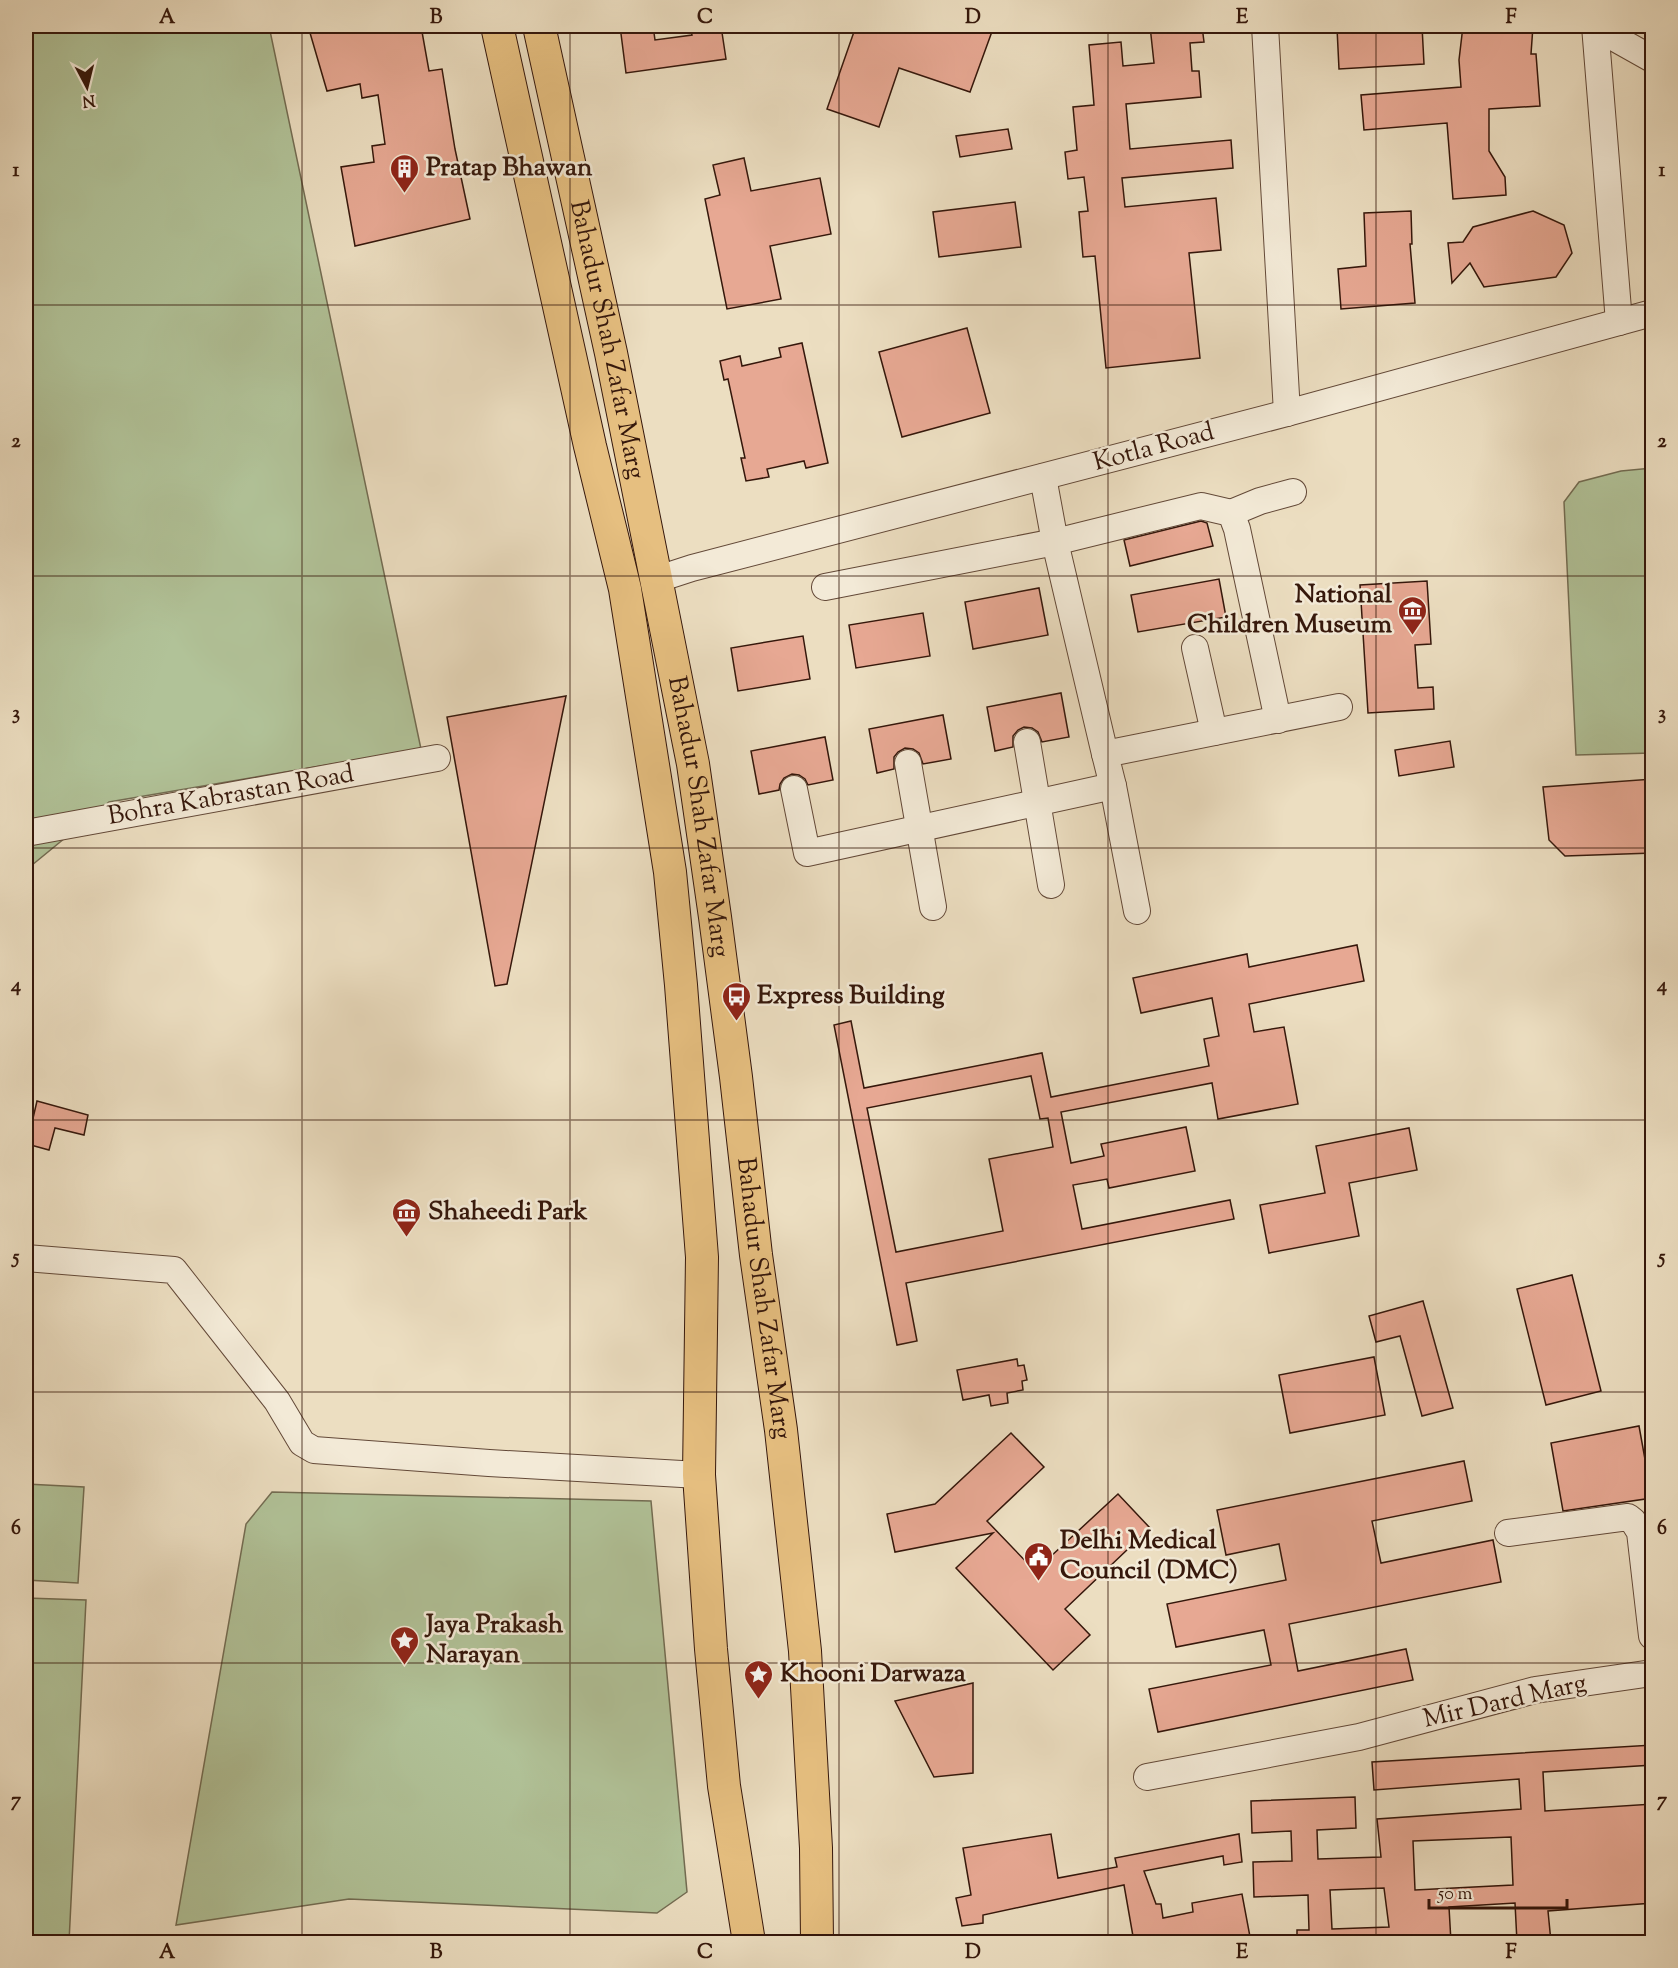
<svg xmlns="http://www.w3.org/2000/svg" width="1678" height="1968" font-family="'Sorts Mill Goudy',serif">
<style>
.green{fill:#b1c298;stroke:#736c52;stroke-width:1.5}
.building{fill:#e7a893;stroke:#35170b;stroke-width:1.5;fill-rule:evenodd}
.lines{fill:none;stroke-linecap:round;stroke-linejoin:round}
.minor-casing{stroke:#634938;stroke-width:28}
.major-casing{stroke:#35170b;stroke-width:34}
.minor{stroke:#f3ead7;stroke-width:26}
.major{stroke:#e6bf80;stroke-width:32}
.grid{fill:none;stroke:#35170b;stroke-width:1.5;stroke-opacity:0.55}
.labels{text-anchor:middle;dominant-baseline:central;stroke-width:5;stroke-linejoin:round;paint-order:stroke}
.poi-label{font-size:26px;font-weight:bold;fill:#35170b;stroke:#f3ead7;text-anchor:start}
.street-label{font-size:26px;fill:#35170b;stroke:#f3ead7}
.neatline{fill:none;stroke:#35170b;stroke-width:2}
.grid-label{font-size:20px;text-anchor:middle;font-weight:bold;fill:#35170b}
</style>
<rect width="100%" height="100%" fill="#ecdec1"/>
<filter id="stains"><feTurbulence type="fractalNoise" baseFrequency=".00333" numOctaves="4"/><feColorMatrix values="0 0 0 0 .2 0 0 0 0 .09 0 0 0 0 .02 0 0 0 .5 -.17"/></filter>
<radialGradient id="worn" r=".72"><stop offset=".6" stop-color="#630" stop-opacity="0"/><stop offset="1" stop-color="#630" stop-opacity=".3"/></radialGradient>
<g class="green">
<path d="M26 26H269L421 749 109 802 26 870Z"/>
<path d="M1652 468V753L1576 755 1564 502 1579 482 1621 471Z"/>
<path d="M26 1484 84 1487 78 1583 26 1580Z"/>
<path d="M272 1492 651 1501 687 1892 657 1913 349 1899 176 1925 246 1524Z"/>
<path d="M26 1598 86 1600 69 1942H26Z"/>
</g>
<g class="building">
<path d="M308 26H421L429 71 442 69 455 149 470 219 355 246 341 167 374 162 372 146 385 144 378 95 362 98 360 84 327 91Z"/>
<path d="M620 26H653L655 40 692 35 690 26H721L726 59 626 73Z"/>
<path d="M856 26H994L970 92 899 68 879 127 827 109Z"/>
<path d="M1150 26H1202L1204 42 1190 43 1192 71H1199L1201 97 1126 104 1130 149 1231 140 1233 168 1122 178 1125 207 1216 198 1221 250 1189 253 1200 358 1106 368 1095 256 1083 257 1079 212 1088 211 1084 177 1068 179 1065 152 1077 150 1073 107 1094 105 1089 45 1121 42 1123 66 1154 63Z"/>
<path d="M1388 26H1422L1424 64 1339 69 1337 28Z"/>
<path d="M1463 26H1533L1531 54H1536L1540 106 1489 109V151L1505 177 1506 195 1453 199 1447 123 1364 130 1361 95 1461 87 1459 60Z"/>
<path d="M1008 129 1012 149 960 157 956 136Z"/>
<path d="M744 158 751 191 820 178 831 234 770 246 781 299 727 309 705 199 720 195 713 165Z"/>
<path d="M1015 202 1021 247 939 257 933 212Z"/>
<path d="M1411 211 1412 244H1410L1415 303 1341 309 1338 269 1366 266 1364 213Z"/>
<path d="M1533 211 1564 225 1572 253 1556 277 1484 287 1470 263 1452 283 1448 243 1463 242 1473 227Z"/>
<path d="M967 328 990 413 902 437 879 352Z"/>
<path d="M802 343 828 463 806 468 804 461 767 469 769 477 746 481 741 458H745L728 379 724 380 720 361 740 356 742 366 781 357 779 348Z"/>
<path d="M1201 521 1207 523 1213 546 1130 566 1124 540Z"/>
<path d="M1219 579 1226 617 1138 632 1131 595Z"/>
<path d="M1427 581 1431 644 1415 645 1418 688 1433 687 1434 709 1368 713 1360 585Z"/>
<path d="M1039 588 1048 635 973 649 965 602Z"/>
<path d="M923 613 930 656 856 668 849 625Z"/>
<path d="M803 636 810 679 738 691 731 648Z"/>
<path d="M1061 693 1069 737 1042 742 1038 732 1032 728 1024 727 1018 730 1013 736V747L995 751 987 707Z"/>
<path d="M566 696 507 984 495 986 447 717Z"/>
<path d="M943 715 951 759 923 764 919 753 913 749 905 748 898 752 894 757V769L877 773 869 729Z"/>
<path d="M825 737 833 780 808 785 805 779 799 775 792 774 784 778 780 784 779 790 759 794 751 751Z"/>
<path d="M1450 741 1454 767 1399 776 1395 750Z"/>
<path d="M1653 779V853L1565 856 1549 840 1543 787Z"/>
<path d="M1357 945 1364 981 1249 1004 1254 1032 1284 1027 1298 1104 1218 1119 1212 1083 1061 1112 1071 1163 1104 1156 1101 1144 1186 1127 1195 1171 1109 1188 1107 1179 1073 1185 1082 1229 1230 1200 1234 1219 906 1283 917 1341 897 1345 834 1025 851 1021 864 1088 1042 1053 1051 1097 1209 1066 1204 1039 1219 1036 1212 998 1141 1013 1133 978 1247 954 1249 967ZM1031 1076 1040 1119 1048 1118 1053 1147 989 1159 1003 1231 896 1252 867 1108Z"/>
<path d="M37 1101 88 1115 84 1135 55 1128 49 1150 27 1144Z"/>
<path d="M1409 1128 1417 1170 1349 1183 1359 1236 1269 1253 1260 1205 1325 1193 1316 1146Z"/>
<path d="M1572 1275 1601 1391 1546 1405 1517 1289Z"/>
<path d="M1423 1301 1453 1408 1422 1416 1400 1336 1376 1342 1369 1316Z"/>
<path d="M1374 1357 1385 1415 1290 1433 1279 1375Z"/>
<path d="M1017 1359 1018 1366 1024 1365 1027 1380 1022 1381 1023 1390 1007 1393 1008 1403 991 1406 989 1395 963 1400 957 1370Z"/>
<path d="M1639 1426 1652 1498 1563 1511 1551 1443Z"/>
<path d="M1011 1433 1044 1467 987 1521 1035 1571 1118 1494 1150 1528 1065 1609 1090 1635 1053 1670 956 1568 993 1533 895 1552 887 1514 935 1504Z"/>
<path d="M1464 1461 1472 1501 1372 1521 1381 1563 1493 1540 1501 1582 1289 1624 1298 1671 1406 1649 1413 1680 1158 1732 1149 1689 1271 1665 1264 1630 1176 1647 1167 1604 1286 1580 1279 1544 1226 1555 1217 1510Z"/>
<path d="M973 1683V1773L934 1777 895 1701Z"/>
<path d="M1653 1745V1765L1543 1772 1545 1811 1653 1804V1903L1548 1911 1551 1942H1517L1515 1903 1449 1907 1451 1942H1297V1930H1309L1308 1895 1254 1897 1253 1862 1292 1861 1291 1831 1252 1833 1251 1801 1355 1797 1356 1828 1317 1830 1318 1859 1381 1857 1377 1819 1521 1809 1519 1779 1374 1790 1372 1762ZM1511 1837 1513 1885 1415 1890 1413 1841ZM1384 1888 1389 1927 1332 1929 1330 1890Z"/>
<path d="M1051 1834 1058 1878 1117 1867 1115 1858 1239 1834 1242 1862 1224 1865 1223 1856 1144 1871 1156 1904H1161L1163 1918 1193 1912 1192 1903 1242 1894 1251 1942H1134L1124 1885 983 1915V1923L962 1926 956 1898 971 1895 963 1848Z"/>
</g>
<g class="lines">
<defs>
<g id="minor">
<path d="M1265 26 1287 413"/>
<path d="M1595 26 1619 322"/>
<path d="M1595 27 1652 59"/>
<path d="M1043 477 1055 542 1105 754"/>
<path d="M1231 513 1260 501 1293 492"/>
<path d="M655 580 692 568 1287 413 1652 313"/>
<path d="M825 587 1055 542 1201 506 1231 513 1237 529 1278 720"/>
<path d="M1195 648 1214 732"/>
<path d="M1027 742 1051 885"/>
<path d="M908 763 933 907"/>
<path d="M1113 786 1137 911"/>
<path d="M794 789 807 853 1113 786 1105 754 1339 707"/>
<path d="M26 833 437 758"/>
<path d="M26 1258 174 1270 277 1401 302 1443 314 1450 489 1463 699 1475"/>
<path d="M1508 1533 1628 1517 1633 1521 1640 1532 1652 1636"/>
<path d="M1147 1777 1359 1737 1535 1690 1652 1673"/>
</g>
<g id="major">
<path d="M497 26 590 446 625 589 670 872 681 985 702 1257 699 1475 711 1649 724 1786 749 1942"/>
<path id="s1" d="M539 26 611 353 693 764 715 917 736 1077 756 1255 781 1430 805 1651 816 1848 817 1942"/>
</g>
</defs>
<use href="#minor" class="minor-casing"/>
<use href="#major" class="major-casing"/>
<use href="#minor" class="minor"/>
<use href="#major" class="major"/>
</g>
<path class="grid" d="M302 26V1942M570 26V1942M839 26V1942M1108 26V1942M1376 26V1942M26 305H1652M26 576H1652M26 848H1652M26 1120H1652M26 1392H1652M26 1663H1652"/>
<defs>
<symbol id="building-pin" viewBox="-11 -11 22 30"><path d="M0 17L-7.5 6A9.5 9.5 0 1 1 7.5 6Z" fill="#8f2418" stroke="#f3ead7"/><path d="M-4-6H4V6H1V3H-1V6H-4ZM-2.5-4.3h1.7v1.8h-1.7ZM.8-4.3h1.7v1.8H.8ZM-2.5-1h1.7V.8h-1.7ZM.8-1h1.7V.8H.8Z" fill="#fff"/></symbol>
<symbol id="museum-pin" viewBox="-11 -11 22 30"><path d="M0 17L-7.5 6A9.5 9.5 0 1 1 7.5 6Z" fill="#8f2418" stroke="#f3ead7"/><path d="M0-6L6-3V-2H-6V-3ZM-5-1h2V3h-2ZM-1-1h2V3h-2ZM3-1h2V3H3ZM-6 4H6V6H-6Z" fill="#fff"/></symbol>
<symbol id="bus-pin" viewBox="-11 -11 22 30"><path d="M0 17L-7.5 6A9.5 9.5 0 1 1 7.5 6Z" fill="#8f2418" stroke="#f3ead7"/><path d="M-5-6H5V4H4V6H2V4H-2V6H-4V4H-5ZM-3.5-4V0h7V-4ZM-3.5 1.2v1.5H-2V1.2ZM2 1.2v1.5H3.5V1.2Z" fill="#fff"/></symbol>
<symbol id="civic-pin" viewBox="-11 -11 22 30"><path d="M0 17L-7.5 6A9.5 9.5 0 1 1 7.5 6Z" fill="#8f2418" stroke="#f3ead7"/><path d="M-.6-6.5H3V-4.5H.6V-3L4-1V1h2V6H-6V1h2V-1L-.6-3ZM-1.2 2.5V6h2.4V2.5Z" fill="#fff"/></symbol>
<symbol id="sight-pin" viewBox="-11 -11 22 30"><path d="M0 17L-7.5 6A9.5 9.5 0 1 1 7.5 6Z" fill="#8f2418" stroke="#f3ead7"/><path d="M0-6L1.8-2.2L6-1.7L2.9 1.2L3.7 5.4L0 3.3L-3.7 5.4L-2.9 1.2L-6-1.7L-1.8-2.2Z" fill="#fff"/></symbol>
</defs>
<g fill-rule="evenodd">
<use href="#building-pin" x="388" y="152" width="33" height="45"/>
<use href="#museum-pin" x="1396" y="594" width="33" height="45"/>
<use href="#bus-pin" x="720" y="980" width="33" height="45"/>
<use href="#museum-pin" x="390" y="1196" width="33" height="45"/>
<use href="#civic-pin" x="1022" y="1540" width="33" height="45"/>
<use href="#sight-pin" x="388" y="1624" width="33" height="45"/>
<use href="#sight-pin" x="742" y="1658" width="33" height="45"/>
</g>
<g class="labels">
<g class="poi-label">
<text x="426" y="168">Pratap Bhawan</text>
<text x="1392" y="595" text-anchor="end">National<tspan x="1392" dy="30">Children Museum</tspan></text>
<text x="757" y="996">Express Building</text>
<text x="428" y="1212">Shaheedi Park</text>
<text x="1060" y="1541">Delhi Medical<tspan x="1060" dy="30">Council (DMC)</tspan></text>
<text x="426" y="1625">Jaya Prakash<tspan x="426" dy="30">Narayan</tspan></text>
<text x="780" y="1674">Khooni Darwaza</text>
</g>
<g class="street-label">
<text stroke="none"><textPath href="#s1" startOffset="321">Bahadur Shah Zafar Marg</textPath></text>
<text transform="translate(1154 448) rotate(-15)">Kotla Road</text>
<text transform="translate(231 796) rotate(-10)">Bohra Kabrastan Road</text>
<text stroke="none"><textPath href="#s1" startOffset="807">Bahadur Shah Zafar Marg</textPath></text>
<text stroke="none"><textPath href="#s1" startOffset="1293">Bahadur Shah Zafar Marg</textPath></text>
<text transform="translate(1505 1702) rotate(-13)">Mir Dard Marg</text>
</g>
</g>
<rect width="1678" height="1968" fill="none" stroke="#ecdec1" stroke-width="66"/>
<g transform="translate(87 87) rotate(173)" stroke="#f3ead7" stroke-width="4.5" paint-order="stroke">
<path d="M0-4.5L10 22L0 15L-10 22Z" fill="#35170b"/>
<text y="-9" font-size="16" font-weight="bold" text-anchor="middle" fill="#35170b">N</text>
</g>
<path d="M1429 1899v9h138v-9" fill="none" stroke="#35170b" stroke-width="3"/>
<text x="1438" y="1899" font-size="18" fill="#35170b" stroke="#f3ead7" stroke-width="4.5" paint-order="stroke">50 m</text>
<rect x="33" y="33" width="1612" height="1902" class="neatline"/>
<g class="grid-label">
<text x="167" y="23">A</text>
<text x="436" y="23">B</text>
<text x="705" y="23">C</text>
<text x="973" y="23">D</text>
<text x="1242" y="23">E</text>
<text x="1511" y="23">F</text>
<text x="16" y="176">1</text>
<text x="1662" y="176">1</text>
<text x="16" y="447">2</text>
<text x="1662" y="447">2</text>
<text x="16" y="719">3</text>
<text x="1662" y="719">3</text>
<text x="16" y="991">4</text>
<text x="1662" y="991">4</text>
<text x="16" y="1263">5</text>
<text x="1662" y="1263">5</text>
<text x="16" y="1534">6</text>
<text x="1662" y="1534">6</text>
<text x="16" y="1806">7</text>
<text x="1662" y="1806">7</text>
<text x="167" y="1958">A</text>
<text x="436" y="1958">B</text>
<text x="705" y="1958">C</text>
<text x="973" y="1958">D</text>
<text x="1242" y="1958">E</text>
<text x="1511" y="1958">F</text>
</g>
<rect width="100%" height="100%" filter="url(#stains)"/>
<rect width="100%" height="100%" fill="url(#worn)"/>
</svg>
